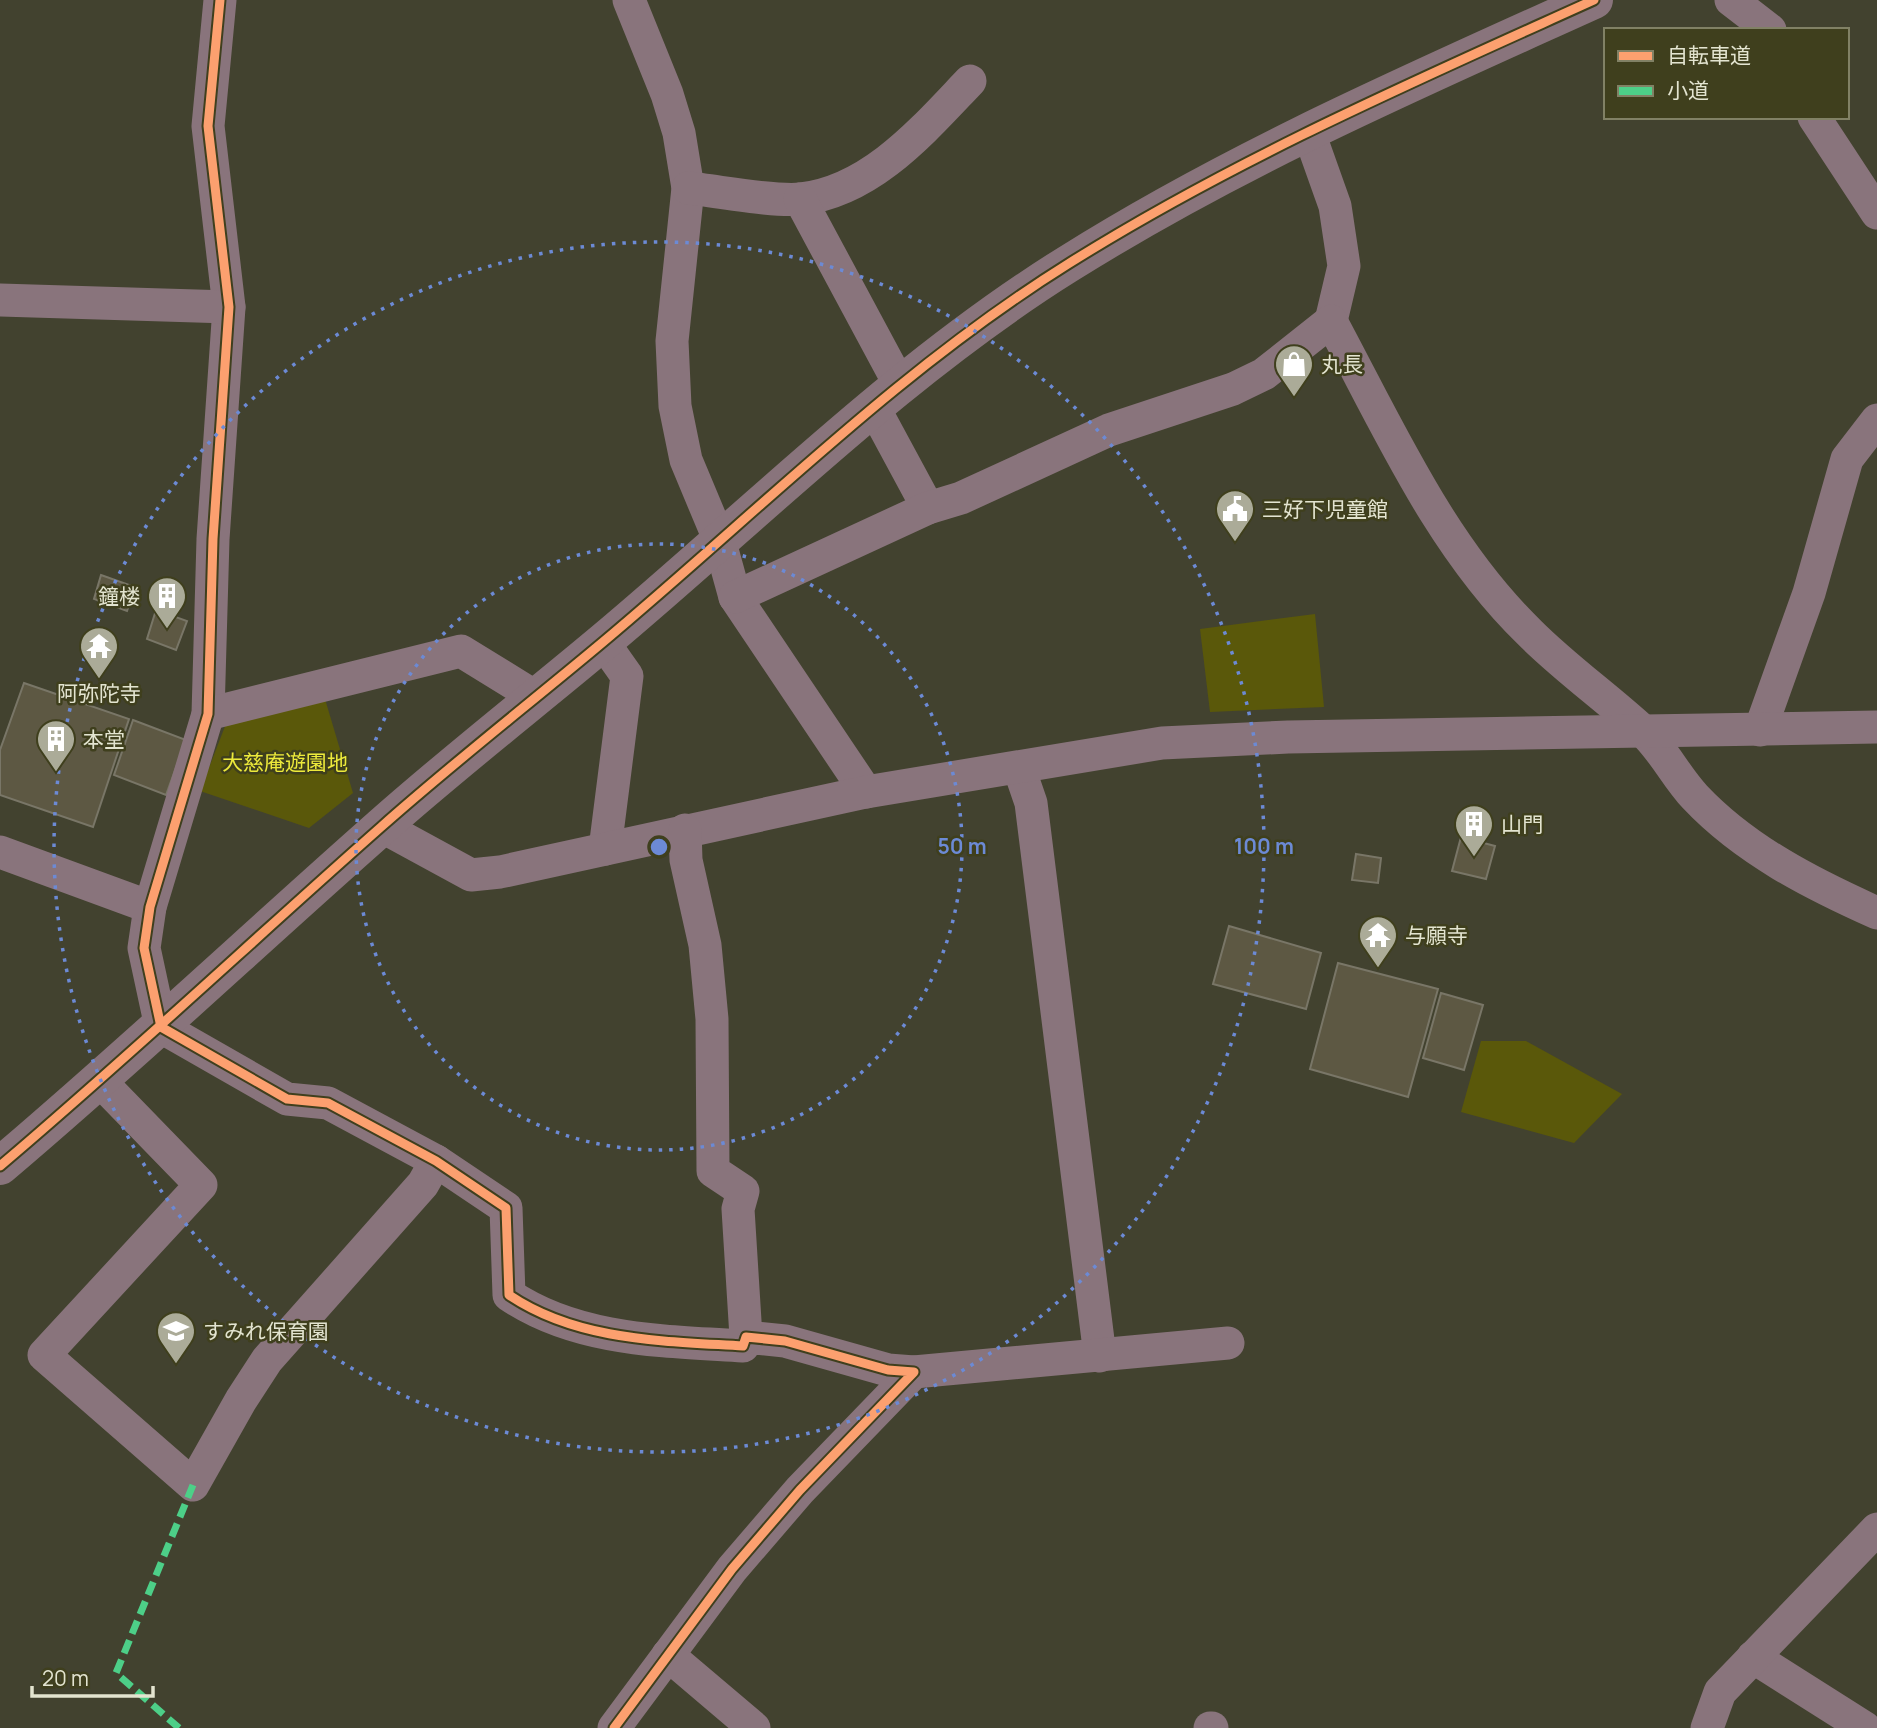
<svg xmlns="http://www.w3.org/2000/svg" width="1877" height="1728" font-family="Manrope,'Noto Sans JP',sans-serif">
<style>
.green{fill:#5a580a}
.building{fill:#5d5843;stroke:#797667;stroke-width:2}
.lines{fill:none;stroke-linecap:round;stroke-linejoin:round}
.minor{stroke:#89747c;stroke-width:33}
.tertiary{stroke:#89747c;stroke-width:38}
.quiet{stroke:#4dcf88;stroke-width:7;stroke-dasharray:14 7;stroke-linecap:butt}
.cycleway-casing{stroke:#3f3f1d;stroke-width:13}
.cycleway{stroke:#fca06f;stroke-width:9}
.ring{fill:none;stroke:#6c8ad5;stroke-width:3.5;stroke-dasharray:3.5 7}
.labels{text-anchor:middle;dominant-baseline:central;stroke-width:5;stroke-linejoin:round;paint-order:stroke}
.poi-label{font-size:21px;fill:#e3e4d0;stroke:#3f3f1d;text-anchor:start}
.park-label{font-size:21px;fill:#edea3b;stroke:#3f3f1d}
.centre{fill:#6c8ad5;stroke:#3f3f1d;stroke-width:3.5}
.ring-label{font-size:21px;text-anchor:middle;font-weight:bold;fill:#6c8ad5;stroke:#3f3f1d;stroke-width:5;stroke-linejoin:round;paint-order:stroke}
</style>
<rect width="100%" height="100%" fill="#42422f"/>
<g class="green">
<path d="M1315 614 1324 707 1210 712 1200 629Z"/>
<path d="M325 699 353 793 309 828 200 791 229 716Z"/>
<path d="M1481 1041H1526L1622 1094 1574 1143 1461 1112Z"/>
</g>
<g class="building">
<path d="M101 575 135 587 127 611 94 599Z"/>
<path d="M156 610 187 621 176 650 147 639Z"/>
<path d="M24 683 129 719 93 827 0 795V750Z"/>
<path d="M133 720 186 740 166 795 114 775Z"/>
<path d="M1461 837 1495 846 1486 879 1452 871Z"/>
<path d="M1356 854 1381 858 1378 883 1352 880Z"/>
<path d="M1229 926 1321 953 1306 1009 1213 984Z"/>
<path d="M1338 963 1438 989 1408 1097 1310 1069Z"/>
<path d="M1441 993 1483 1005 1464 1070 1423 1058Z"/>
</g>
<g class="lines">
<g class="minor">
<path d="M220 0 208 126 229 307 213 539 208 714 150 907 144 948 161 1027 287 1099 328 1103 436 1161 506 1208 509 1295C577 1341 663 1341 743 1346L746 1337 785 1341 888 1370 914 1372 800 1490 732 1569 614 1728"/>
<path d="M629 0 667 94 679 133 688 188 672 341 675 406 686 460 719 539 735 597 866 792"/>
<path d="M1731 0 1770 30"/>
<path d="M1814 117 1877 213"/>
<path d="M1308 130 1335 206 1344 266 1331 321"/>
<path d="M688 188C718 191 773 202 801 199 872 191 924 129 970 81"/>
<path d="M800 199 901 387"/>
<path d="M0 300 229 307"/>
<path d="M874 408 928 508"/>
<path d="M735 597 928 508 961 498 1109 430 1233 389 1264 374 1331 321C1389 429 1441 547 1530 633 1565 668 1606 697 1642 730 1663 749 1676 777 1695 797 1745 850 1812 884 1877 913"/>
<path d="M603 642 627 676 605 849"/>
<path d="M208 714 461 651 534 696"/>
<path d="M1760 730 1809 593 1847 459 1877 420"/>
<path d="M1019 768 1031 803 1100 1356"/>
<path d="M381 826 471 875 500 872 866 792 1162 743 1288 737 1877 727"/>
<path d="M685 830 686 860 705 945 712 1019 713 1171 743 1191 738 1209 746 1337"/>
<path d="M0 852 150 907"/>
<path d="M100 1081 201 1185 44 1355 193 1485 241 1400 267 1360 423 1184 436 1161"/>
<path d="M914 1372 1228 1343"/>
<path d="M668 1655 754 1728"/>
<path d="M1753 1657 1865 1728"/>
<path d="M1210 1728H1212"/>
<path d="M1707 1728 1720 1692 1877 1529"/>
</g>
<path class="tertiary" d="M0 1166C130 1056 253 940 381 827 453 763 529 704 603 642 756 514 898 370 1068 264 1235 159 1415 81 1594 0"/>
<path class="quiet" d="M179 1728 116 1673 193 1485"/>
<defs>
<g id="cycleway">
<path d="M220 0 208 126 229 307 213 539 208 714 150 907 144 948 161 1027 287 1099 328 1103 436 1161 506 1208 509 1295C577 1341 663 1341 743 1346L746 1337 785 1341 888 1370 914 1372 800 1490 732 1569 614 1728"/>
<path d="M0 1166C130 1056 253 940 381 827 453 763 529 704 603 642 756 514 898 370 1068 264 1235 159 1415 81 1594 0"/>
</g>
</defs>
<use href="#cycleway" class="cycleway-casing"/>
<use href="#cycleway" class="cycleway"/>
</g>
<g class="ring">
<circle cx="659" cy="847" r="303"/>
<circle cx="659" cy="847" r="605"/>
</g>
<defs>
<symbol id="shop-pin" viewBox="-11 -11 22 30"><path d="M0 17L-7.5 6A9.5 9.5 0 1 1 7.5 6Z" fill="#abab98" stroke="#3f3f1d"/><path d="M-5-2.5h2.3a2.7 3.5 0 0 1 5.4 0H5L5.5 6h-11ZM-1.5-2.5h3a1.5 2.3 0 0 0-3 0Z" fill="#fff"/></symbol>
<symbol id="civic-pin" viewBox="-11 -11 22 30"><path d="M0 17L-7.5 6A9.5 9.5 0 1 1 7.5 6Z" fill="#abab98" stroke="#3f3f1d"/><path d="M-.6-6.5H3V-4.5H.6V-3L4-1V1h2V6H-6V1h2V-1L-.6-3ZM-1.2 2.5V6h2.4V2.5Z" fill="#fff"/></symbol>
<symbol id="building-pin" viewBox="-11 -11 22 30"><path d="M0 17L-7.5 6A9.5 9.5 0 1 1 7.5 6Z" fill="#abab98" stroke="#3f3f1d"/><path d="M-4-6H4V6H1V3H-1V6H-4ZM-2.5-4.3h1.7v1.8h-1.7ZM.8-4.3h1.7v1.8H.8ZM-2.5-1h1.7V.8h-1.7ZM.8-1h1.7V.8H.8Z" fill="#fff"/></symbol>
<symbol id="temple-pin" viewBox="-11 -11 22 30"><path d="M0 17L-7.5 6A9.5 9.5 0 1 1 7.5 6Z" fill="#abab98" stroke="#3f3f1d"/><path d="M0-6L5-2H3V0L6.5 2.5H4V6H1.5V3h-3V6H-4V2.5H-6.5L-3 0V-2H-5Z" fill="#fff"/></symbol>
<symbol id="school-pin" viewBox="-11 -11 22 30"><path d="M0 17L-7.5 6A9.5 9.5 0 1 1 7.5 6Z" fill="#abab98" stroke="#3f3f1d"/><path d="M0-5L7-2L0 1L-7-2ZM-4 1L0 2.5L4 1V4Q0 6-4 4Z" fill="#fff"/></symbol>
</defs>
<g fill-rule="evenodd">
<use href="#shop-pin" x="1272" y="342" width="44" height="60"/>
<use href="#civic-pin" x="1213" y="487" width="44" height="60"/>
<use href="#building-pin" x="145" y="574" width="44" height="60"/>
<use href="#temple-pin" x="77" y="624" width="44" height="60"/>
<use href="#building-pin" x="34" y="717" width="44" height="60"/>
<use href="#building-pin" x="1452" y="802" width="44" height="60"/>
<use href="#temple-pin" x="1356" y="913" width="44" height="60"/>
<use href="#school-pin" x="154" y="1309" width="44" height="60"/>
</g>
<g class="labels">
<g class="poi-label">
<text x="1321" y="364">丸長</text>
<text x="1262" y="509">三好下児童館</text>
<text x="140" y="596" text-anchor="end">鐘楼</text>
<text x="99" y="693" text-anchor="middle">阿弥陀寺</text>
<text x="83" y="739">本堂</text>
<text x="1501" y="824">山門</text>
<text x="1405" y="935">与願寺</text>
<text x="203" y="1331">すみれ保育園</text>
</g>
<g class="park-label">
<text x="285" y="762">大慈庵遊園地</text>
</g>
</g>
<circle cx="659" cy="847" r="10" class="centre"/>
<g class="ring-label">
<text x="962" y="854">50 m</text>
<text x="1264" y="854">100 m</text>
</g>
<rect x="1604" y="28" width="245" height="91" fill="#3f3f1d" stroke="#818165" stroke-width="2"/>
<rect x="1618" y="51" width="35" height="10" fill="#fca06f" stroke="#818165" stroke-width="2"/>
<text x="1667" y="63" font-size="21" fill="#e3e4d0">自転車道</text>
<rect x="1618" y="86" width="35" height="10" fill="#4dcf88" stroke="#818165" stroke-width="2"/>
<text x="1667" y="98" font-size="21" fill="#e3e4d0">小道</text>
<path d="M32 1686v10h121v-10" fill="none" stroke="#e3e4d0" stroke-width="3.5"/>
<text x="42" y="1686" font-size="21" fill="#e3e4d0" stroke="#3f3f1d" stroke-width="5" paint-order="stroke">20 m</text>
</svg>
